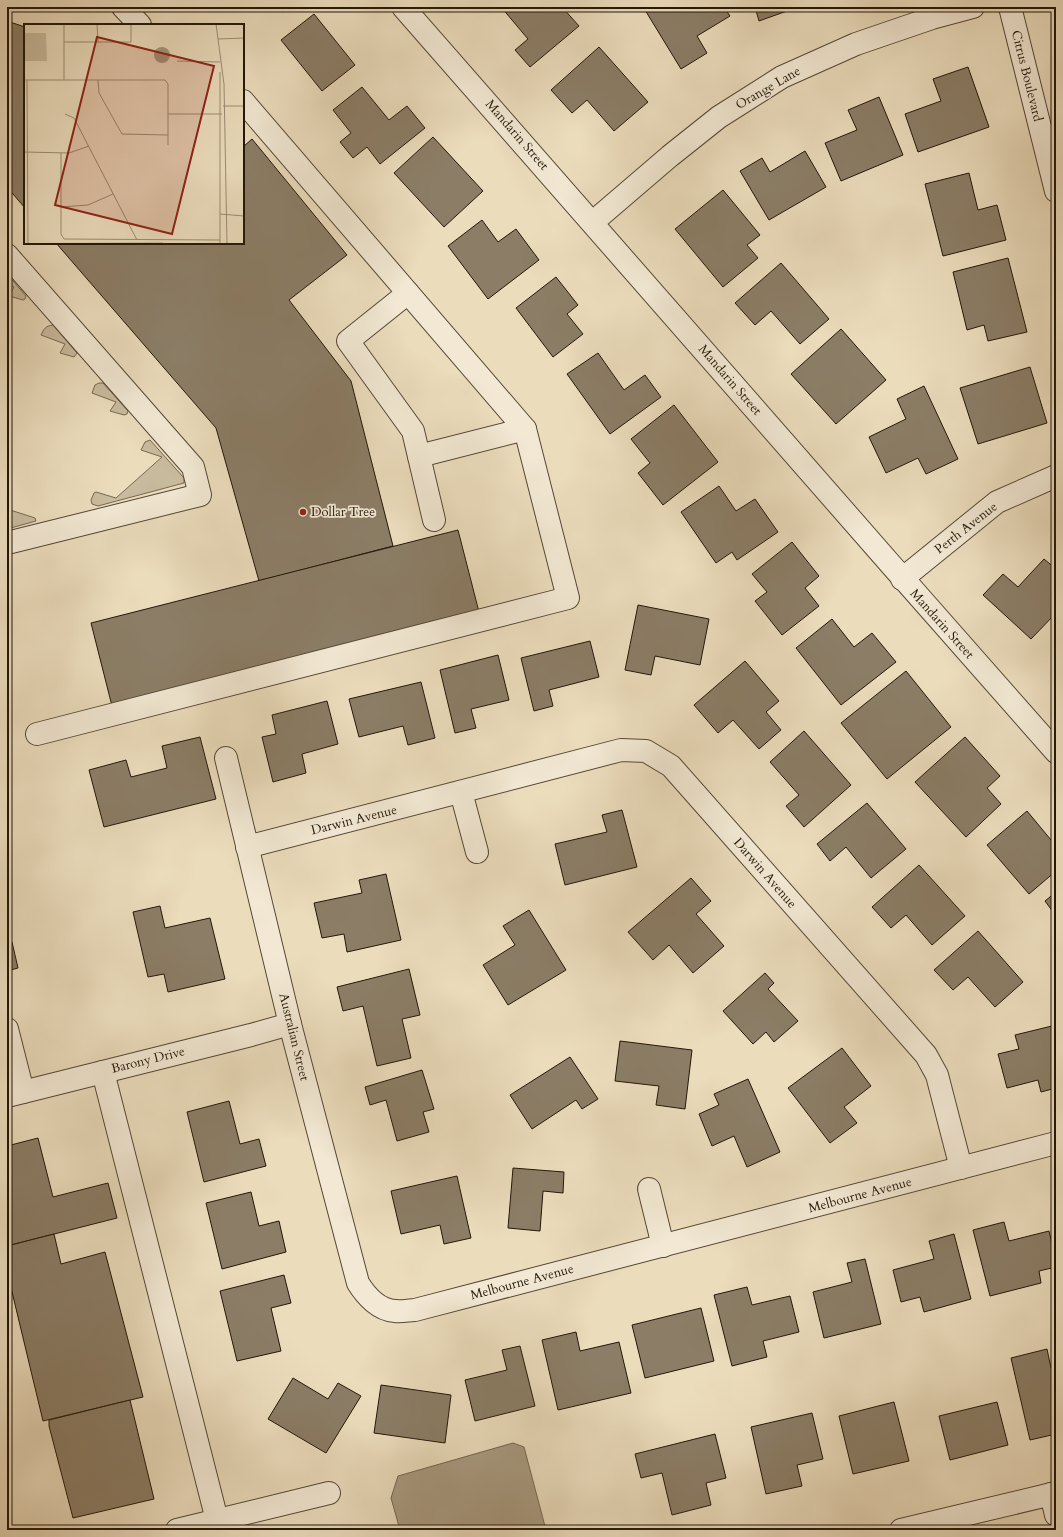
<svg xmlns="http://www.w3.org/2000/svg" width="1063" height="1537" font-family="Cardo,serif">
<style>
.green{fill:#c9bb9e;stroke:#766954}
.water{fill:#a7997f;stroke:#726550}
.building{fill:#8b7d66;stroke:#221709}
.lines{fill:none;stroke-linecap:round;stroke-linejoin:round}
.minor-casing{stroke:#544836;stroke-width:24}
.minor{stroke:#f2e8d3;stroke-width:22}
.poi-dot{fill:#8f2418;stroke:#f2e8d3;stroke-width:1.5}
.labels{text-anchor:middle;dominant-baseline:central;stroke-width:3.5;stroke-linejoin:round;paint-order:stroke}
.street-label{font-size:13px;fill:#221709;stroke:#f2e8d3}
.poi-label{font-size:13px;fill:#221709;stroke:#f2e8d3;text-anchor:start}
.inset-road{fill:none;stroke:#9b8d74;stroke-width:1}
.view{fill:#8f2418;fill-opacity:0.15;stroke:#8f2418;stroke-width:2}
.inset-edge{fill:none;stroke:#221709;stroke-width:2}
</style>
<rect width="100%" height="100%" fill="#ebdcbc"/>
<filter id="stains"><feTurbulence type="fractalNoise" baseFrequency=".005" numOctaves="4"/><feColorMatrix values="0 0 0 0 .2 0 0 0 0 .09 0 0 0 0 .02 0 0 0 .5 -.17"/></filter>
<radialGradient id="worn" r=".72"><stop offset=".6" stop-color="#630" stop-opacity="0"/><stop offset="1" stop-color="#630" stop-opacity=".3"/></radialGradient>
<g class="green">
<path d="M7 274 26 296 25 299 23 300 9 296 14 287 7 284Z"/>
<path d="M53 325 77 353 74 357 60 353 65 344 41 335C44 329 45 326 53 325Z"/>
<path d="M99 383H103L128 411 127 414 124 415 110 411 116 402 92 393 95 385Z"/>
<path d="M150 440 184 478V483L98 506 92 504 91 500 94 493 96 492 116 498 162 457 141 450 145 442Z"/>
<path d="M7 509 32 517 35 518 36 521 7 529Z"/>
</g>
<path class="water" d="M513 1443 524 1447 546 1530H400L391 1498 398 1476Z"/>
<g class="building">
<path d="M278 7H289L282 12Z"/>
<path d="M501 7H562L579 26 530 67 515 50 528 39Z"/>
<path d="M650 7H724L730 16 697 36 707 53 681 69 645 10Z"/>
<path d="M755 7H786L787 11 759 21Z"/>
<path d="M314 14 355 65 322 91 281 40Z"/>
<path d="M7 21 25 27V208L7 187Z"/>
<path d="M599 47 648 102 614 131 587 100 572 113 551 90Z"/>
<path d="M968 67 989 127 918 152 905 114 941 101 933 79Z"/>
<path d="M362 87 389 120 407 106 425 128 380 164 367 147 353 158 340 142 351 133 333 110Z"/>
<path d="M879 97 903 155 841 181 825 143 857 130 848 110Z"/>
<path d="M433 137 483 191 444 227 394 173Z"/>
<path d="M252 139 347 255 289 300 351 381 393 546 259 581 216 428 56 243H243V147Z"/>
<path d="M805 151 826 187 769 220 740 171 762 158 770 172Z"/>
<path d="M969 173 978 210 997 205 1006 240 943 256 925 184Z"/>
<path d="M723 190 760 235 747 245 758 258 723 287 675 229Z"/>
<path d="M482 220 498 242 516 229 539 260 488 299 448 246Z"/>
<path d="M1008 258 1027 332 988 341 984 325 967 330 953 272Z"/>
<path d="M781 263 829 319 800 344 771 311 755 325 735 303Z"/>
<path d="M556 277 578 305 567 314 583 334 553 357 516 308Z"/>
<path d="M841 329 886 380 836 424 791 374Z"/>
<path d="M598 353 624 390 645 375 661 397 610 434 567 374Z"/>
<path d="M1030 367 1047 423 978 444 960 388Z"/>
<path d="M924 386 958 459 926 474 918 458 886 473 869 437 906 419 897 399Z"/>
<path d="M674 405 718 462 663 505 638 473 650 463 631 439Z"/>
<path d="M719 486 736 511 755 499 778 532 737 560 732 552 716 563 681 512Z"/>
<path d="M458 530 479 612 112 706 91 623Z"/>
<path d="M792 542 819 576 805 588 819 606 782 635 755 601 767 592 752 574Z"/>
<path d="M1044 559 1056 569V613L1031 639 983 595 1003 574 1018 587Z"/>
<path d="M638 605 709 619 700 665 655 656 651 675 625 670Z"/>
<path d="M832 619 854 647 872 633 896 662 841 705 796 648Z"/>
<path d="M590 641 599 677 549 690 553 706 534 711 521 658Z"/>
<path d="M498 655 509 700 471 709 476 728 455 733 440 670Z"/>
<path d="M745 661 779 701 766 712 781 730 759 749 733 720 718 733 694 705Z"/>
<path d="M906 671 951 727 887 779 841 723Z"/>
<path d="M421 682 435 738 408 745 403 726 359 737 349 699Z"/>
<path d="M327 701 338 744 302 754 306 773 273 782 262 737 276 734 272 715Z"/>
<path d="M804 731 851 785 804 827 786 806 799 795 770 762Z"/>
<path d="M200 737 216 799 104 827 89 770 126 760 131 777 167 768 162 746Z"/>
<path d="M965 737 1000 776 987 788 1001 804 966 837 915 782Z"/>
<path d="M867 803 906 849 871 878 846 847 830 861 817 844Z"/>
<path d="M622 810 637 867 565 885 555 844 607 832 602 815Z"/>
<path d="M1027 811 1056 846V871L1029 894 987 845Z"/>
<path d="M919 865 965 916 932 945 906 915 891 928 872 907Z"/>
<path d="M386 874 401 940 347 952 344 934 322 938 314 903 362 893 359 880Z"/>
<path d="M691 878 711 901 696 914 724 946 693 973 669 945 653 960 628 932Z"/>
<path d="M1056 892V916L1045 901Z"/>
<path d="M160 906 165 928 210 918 225 979 168 992 164 974 148 977 133 912Z"/>
<path d="M529 910 566 970 508 1005 483 965 515 945 503 926Z"/>
<path d="M978 931 1023 982 995 1007 968 977 953 990 934 970Z"/>
<path d="M12 942 18 968 7 971V943Z"/>
<path d="M409 969 420 1015 402 1019 411 1058 377 1066 363 1006 343 1011 337 987Z"/>
<path d="M765 973 774 983 768 989 798 1021 774 1042 766 1032 753 1044 723 1011Z"/>
<path d="M1056 1025V1088L1041 1092 1038 1080 1007 1088 998 1054 1019 1049 1015 1035Z"/>
<path d="M620 1041 692 1050 685 1109 656 1105 659 1086 615 1081Z"/>
<path d="M842 1048 871 1086 844 1107 857 1123 830 1143 788 1088Z"/>
<path d="M570 1057 598 1099 582 1109 576 1100 532 1129 510 1095Z"/>
<path d="M422 1070 434 1109 423 1112 429 1132 397 1141 386 1100 370 1105 365 1087Z"/>
<path d="M748 1079 780 1152 747 1167 734 1136 712 1146 699 1114 719 1105 714 1094Z"/>
<path d="M229 1101 240 1144 259 1139 266 1166 204 1182 187 1112Z"/>
<path d="M38 1138 53 1197 108 1183 117 1218 7 1246V1146Z"/>
<path d="M513 1168 564 1172 563 1193 543 1191 540 1231 508 1228Z"/>
<path d="M457 1176 471 1238 444 1244 440 1225 401 1234 391 1191Z"/>
<path d="M251 1192 259 1226 279 1221 286 1252 222 1269 206 1203Z"/>
<path d="M1004 1222 1009 1241 1049 1231 1056 1261V1267L1039 1271 1041 1283 990 1296 973 1230Z"/>
<path d="M54 1234 61 1264 105 1252 143 1397 43 1421 7 1271V1246Z"/>
<path d="M954 1234 971 1299 924 1312 920 1297 901 1302 893 1270 934 1259 929 1241Z"/>
<path d="M865 1259 881 1324 824 1338 813 1292 852 1282 847 1263Z"/>
<path d="M284 1275 291 1303 271 1308 281 1351 237 1361 220 1291Z"/>
<path d="M747 1287 752 1305 790 1296 799 1332 763 1341 767 1357 732 1366 714 1295Z"/>
<path d="M701 1308 714 1361 645 1378 632 1325Z"/>
<path d="M576 1332 580 1351 619 1342 631 1393 558 1410 542 1340Z"/>
<path d="M520 1346 535 1406 475 1421 465 1380 507 1370 502 1350Z"/>
<path d="M1047 1349 1051 1368 1056 1367V1434L1030 1440 1011 1358Z"/>
<path d="M293 1378 328 1399 338 1383 361 1396 326 1453 268 1419Z"/>
<path d="M381 1385 451 1395 445 1443 374 1433Z"/>
<path d="M130 1400 154 1499 73 1518 49 1426V1420Z"/>
<path d="M894 1402 909 1461 853 1474 839 1416Z"/>
<path d="M997 1402 1008 1445 950 1460 939 1416Z"/>
<path d="M812 1413 823 1459 797 1465 802 1486 766 1494 751 1427Z"/>
<path d="M715 1434 726 1478 706 1483 711 1505 672 1515 662 1473 641 1478 635 1454Z"/>
</g>
<g class="lines">
<defs>
<g id="minor">
<path d="M123 7 140 25"/>
<path d="M403 7C622 255 837 505 1056 752"/>
<path d="M1010 7 1056 191"/>
<path d="M593 222 670 156 719 117 782 77 856 44 932 18 973 7"/>
<path d="M7 255 193 467 200 495 7 543"/>
<path d="M408 293 348 341 413 431 434 520"/>
<path d="M419 456 525 429"/>
<path d="M902 579 997 502 1056 476"/>
<path d="M37 734 568 598 525 429 243 101"/>
<path d="M226 758 290 1024 358 1283C366 1296 379 1310 395 1311 402 1312 409 1310 415 1310L1056 1143"/>
<path d="M461 792 477 852"/>
<path d="M247 847 621 750 646 751 671 766 926 1055 937 1075 961 1168"/>
<path d="M7 1029 23 1092"/>
<path d="M103 1072 217 1520"/>
<path d="M7 1096 251 1035 290 1024"/>
<path d="M649 1189 663 1246"/>
<path d="M1051 1494 1056 1515"/>
<path d="M177 1530 329 1493"/>
<path d="M901 1530 1056 1493"/>
</g>
</defs>
<use href="#minor" class="minor-casing"/>
<use href="#minor" class="minor"/>
</g>
<circle class="poi-dot" cx="303" cy="512" r="4"/>
<g class="labels">
<g class="street-label">
<text transform="translate(1027 76) rotate(76)">Citrus Boulevard</text>
<text transform="translate(768 88) rotate(-30)">Orange Lane</text>
<text transform="translate(517 135) rotate(49)">Mandarin Street</text>
<text transform="translate(730 380) rotate(49)">Mandarin Street</text>
<text transform="translate(966 528) rotate(-38)">Perth Avenue</text>
<text transform="translate(942 624) rotate(48)">Mandarin Street</text>
<text transform="translate(354 820) rotate(-14)">Darwin Avenue</text>
<text transform="translate(765 873) rotate(49)">Darwin Avenue</text>
<text transform="translate(294 1037) rotate(76)">Australian Street</text>
<text transform="translate(148 1060) rotate(-14)">Barony Drive</text>
<text transform="translate(860 1195) rotate(-15)">Melbourne Avenue</text>
<text transform="translate(522 1282) rotate(-15)">Melbourne Avenue</text>
</g>
<g class="poi-label">
<text x="311" y="512">Dollar Tree</text>
</g>
</g>
<g transform="translate(24 24)">
<rect width="220" height="220" fill="#ebdcbc"/>
<path d="M0 9H22L23 37H0ZM139 218V220H21V219Z" fill="#c9bb9e"/>
<path d="M130 31a8 8 0 1 1 16 0a8 8 0 1 1-16 0Z" fill="#a7997f"/>
<path class="inset-road" d="M40 0V56M73 0 74 18M192 0 200 60 203 220M194 15 220 14M40 18H107V0M153 37 196 38M0 56H141L144 60V121M3 56 4 220M74 56 75 69 98 110 144 111M199 82H220M41 90 50 94 113 216M144 90H198M0 128 45 129 65 122M37 129V210L40 215 196 216M37 183 64 181 89 170M196 190 220 192M196 220V48"/>
<path class="view" d="M73 13 190 42 148 210 31 181Z"/>
<rect width="220" height="220" class="inset-edge"/>
</g>
<rect width="1063" height="1537" fill="none" stroke="#ebdcbc" stroke-width="24"/>
<rect x="8" y="8" width="1047" height="1521" fill="none" stroke="#221709" stroke-width="2"/>
<rect x="12" y="12" width="1039" height="1513" fill="none" stroke="#221709"/>
<rect width="100%" height="100%" filter="url(#stains)"/>
<rect width="100%" height="100%" fill="url(#worn)"/>
</svg>
